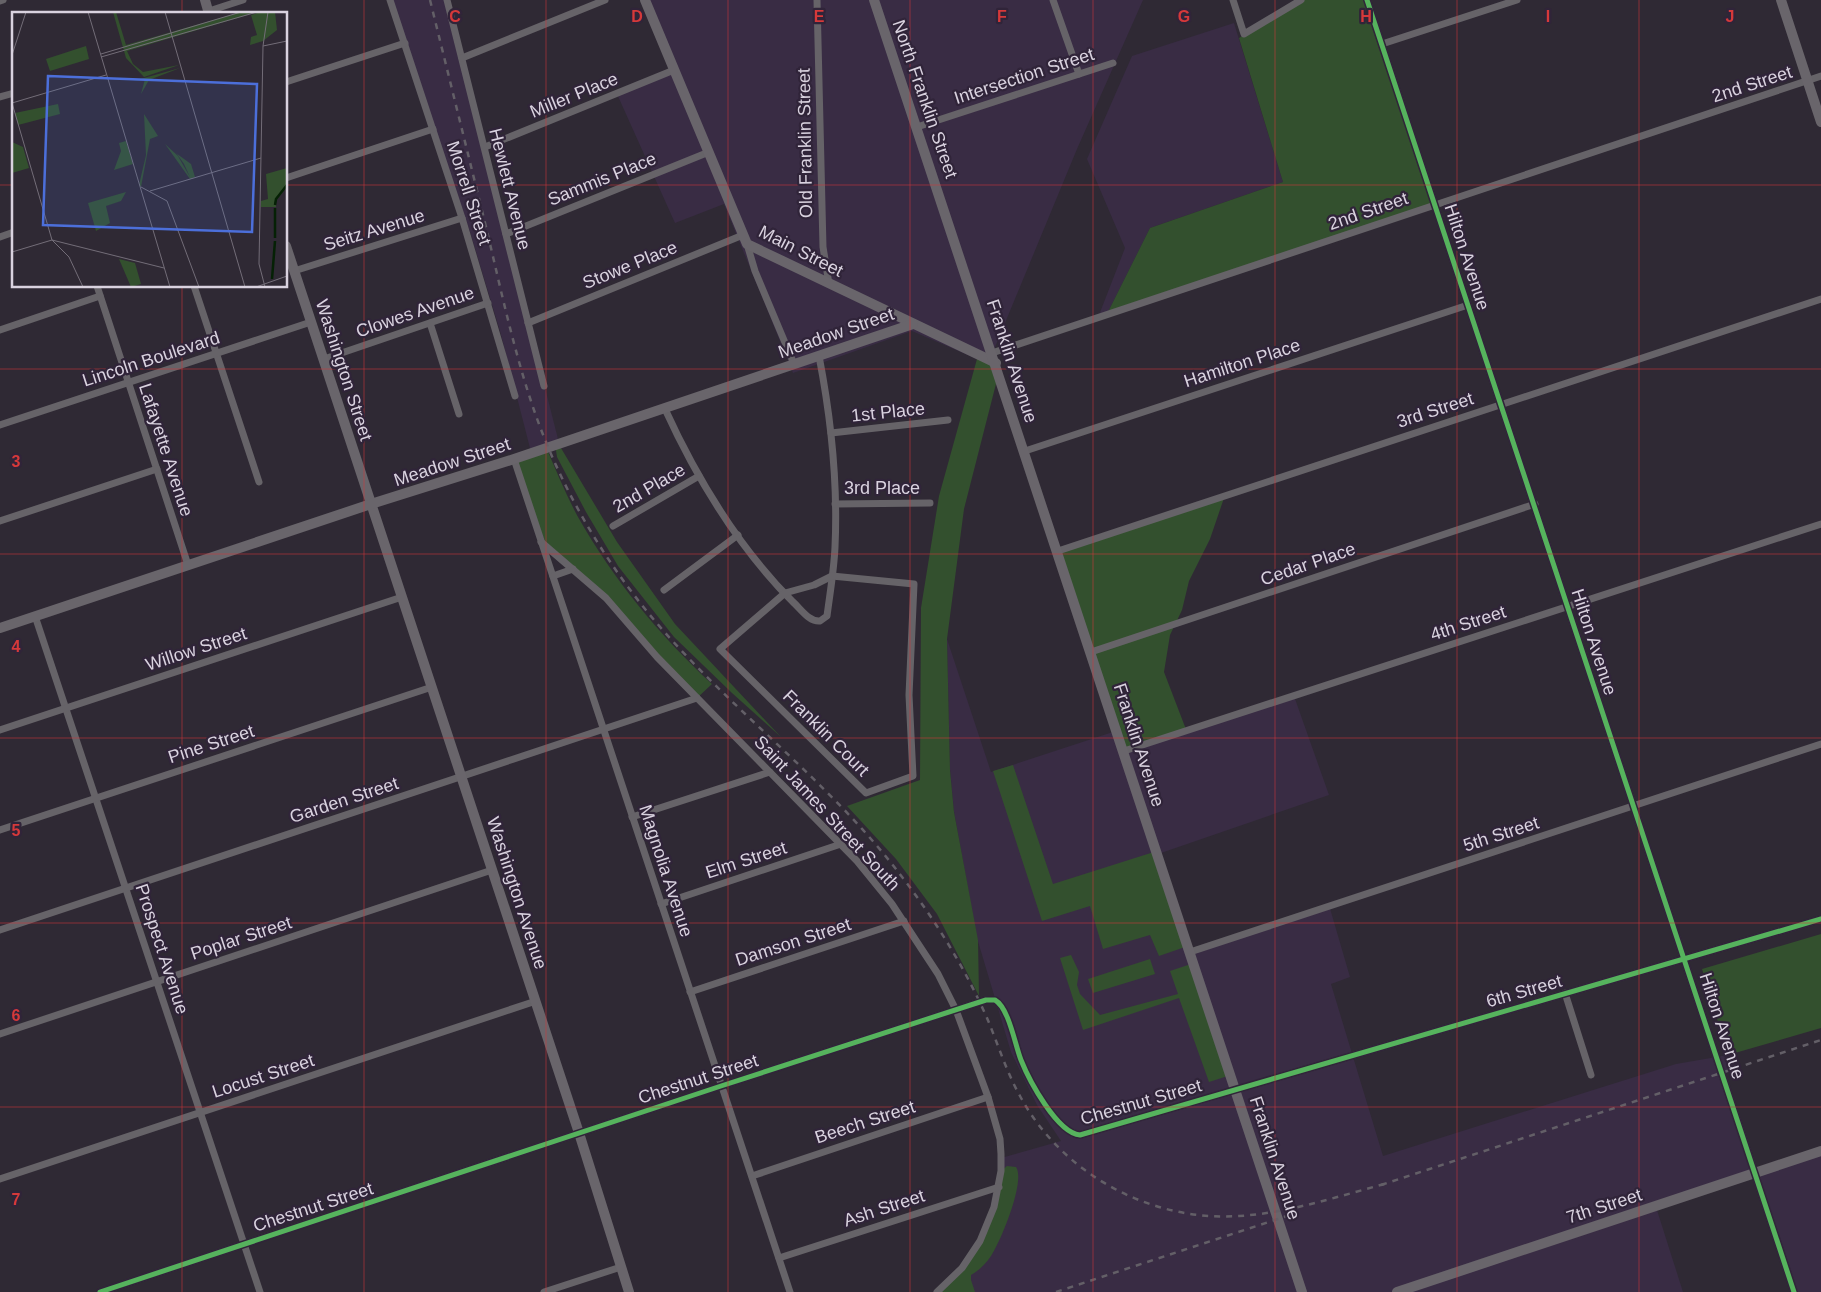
<svg xmlns="http://www.w3.org/2000/svg" width="1821" height="1292" font-family="Helvetica,sans-serif">
<style>
.built{fill:#392c44}
.green{fill:#33502e}
.lines{fill:none;stroke-linecap:round;stroke-linejoin:round}
.street{stroke:#666368;stroke-width:7}
.secondary{stroke:#69656b;stroke-width:10}
.rail{stroke:#635f67;stroke-width:2.5;stroke-dasharray:6 6;stroke-linecap:butt}
.cycleway-casing{stroke:#302439;stroke-width:8}
.cycleway{stroke:#56b35d;stroke-width:5}
.grid{fill:none;stroke:#d6393a;stroke-width:1;stroke-opacity:0.55}
.labels{text-anchor:middle;dominant-baseline:central;stroke-width:4.5;stroke-linejoin:round;paint-order:stroke}
.street-label{font-size:18px;fill:#d9d2df;stroke:#302439}
.inset-river{fill:none;stroke:#052105;stroke-width:2.5}
.inset-road{fill:none;stroke:#736d78;stroke-width:1}
.view{fill:#4c6fda;fill-opacity:0.15;stroke:#4c6fda;stroke-width:2.5}
.inset-edge{fill:none;stroke:#d9d2df;stroke-width:2.5}
.grid-label{font-size:16px;text-anchor:middle;font-weight:bold;fill:#d6393a;stroke:#302439;stroke-width:4.5;stroke-linejoin:round;paint-order:stroke}
</style>
<rect width="100%" height="100%" fill="#2f2934"/>
<g class="built">
<path d="M390 0H447L559 443 531 452 500 331 470 232Z"/>
<path d="M646 0H1143L1077 149 993 352 977 359 912 331 793 373 724 204 675 223 617 94 674 70Z"/>
<path d="M1234 23 1283 182 1150 228 1108 312 1099 315 1125 248 1087 159 1132 56Z"/>
<path d="M947 639 991 772 1116 731 1123 754 1294 696 1329 795 1158 854 1191 951 1329 905 1350 977 1331 984 1383 1156 1676 1064 1728 1055 1734 1071 1722 1074 1755 1172 1821 1151V1292H1795L1755 1173 1656 1207 1683 1292H965L987 1225 1001 1158 1061 1141 1037 1105 1011 1052 977 938 954 812 950 770Z"/>
</g>
<g class="green">
<path d="M1300 0H1367L1433 205 1108 312 1150 228 1283 182 1239 38Z"/>
<path d="M990 353 998 376 964 509 947 639 950 770 954 812 978 940 979 996 937 914 896 859 847 806 920 780 921 608 939 496 977 359Z"/>
<path d="M558 443 617 542 675 624 781 737 732 693 674 637 618 566 586 512 557 457 555 444Z"/>
<path d="M546 447C556 470 566 495 578 517 613 579 660 636 712 684L697 698 606 598 547 547 514 459Z"/>
<path d="M1224 498 1210 539 1189 581 1182 610 1170 635 1164 672 1187 732 1124 754 1056 552Z"/>
<path d="M1013 765 1053 884 1157 851 1188 946 1159 956 1150 935 1103 949 1090 906 1042 921 993 771Z"/>
<path d="M1821 934V1028L1728 1055 1702 969Z"/>
<path d="M1071 955 1079 972 1077 985 1080 994 1100 1015 1178 994 1170 971 1194 963 1231 1075 1209 1082 1179 998 1083 1030 1060 958Z"/>
<path d="M1150 959 1155 974 1093 993 1088 979Z"/>
<path d="M1007 1166 1016 1167C1026 1181 1000 1243 991 1256 986 1264 978 1271 971 1275V1280L975 1292H937L959 1270 987 1225 1001 1171Z"/>
</g>
<g class="lines">
<g class="street">
<path d="M390 0 462 218 515 396"/>
<path d="M447 0 544 386"/>
<path d="M817 0 823 247 829 284"/>
<path d="M1053 0 1079 74"/>
<path d="M1233 0 1244 34 1301 0"/>
<path d="M1367 0 1794 1292"/>
<path d="M0 1 3 0"/>
<path d="M209 11 243 0"/>
<path d="M1382 44 1517 0"/>
<path d="M462 58 605 0"/>
<path d="M286 82 405 43"/>
<path d="M0 97 14 93"/>
<path d="M917 127 1113 63"/>
<path d="M485 147 674 70"/>
<path d="M286 178 433 129"/>
<path d="M506 234 709 152"/>
<path d="M0 237 14 232"/>
<path d="M747 244 755 271 794 364"/>
<path d="M294 271 462 218"/>
<path d="M97 286 188 565"/>
<path d="M194 286 259 482"/>
<path d="M430 323 459 414"/>
<path d="M528 323 743 235"/>
<path d="M0 330 100 296"/>
<path d="M989 354 1821 76"/>
<path d="M324 359 488 303"/>
<path d="M665 409C697 479 739 548 793 602 801 609 809 622 820 621L827 616C830 593 834 570 835 547 838 482 831 418 819 356"/>
<path d="M0 425 311 322"/>
<path d="M831 433 948 420"/>
<path d="M1025 451 1468 305"/>
<path d="M514 459 790 1292"/>
<path d="M835 504 930 503"/>
<path d="M0 521 157 469"/>
<path d="M613 526 699 476"/>
<path d="M541 542 606 598 657 657 857 861 892 904 938 974 956 1010 988 1097 1000 1139 1001 1154V1171L994 1207 980 1241 962 1268 937 1292"/>
<path d="M1058 551 1821 299"/>
<path d="M553 576 573 569"/>
<path d="M832 576 914 584 909 695 913 776 866 793 720 649 785 593 814 585Z"/>
<path d="M664 590 738 535"/>
<path d="M35 616 260 1292"/>
<path d="M1091 652 1535 504"/>
<path d="M0 730 402 597"/>
<path d="M1124 751 1821 524"/>
<path d="M632 817 770 772"/>
<path d="M0 830 432 687"/>
<path d="M661 904 841 844"/>
<path d="M0 930 697 698"/>
<path d="M1190 952 1821 744"/>
<path d="M690 992 904 921"/>
<path d="M1565 993 1591 1075"/>
<path d="M0 1034 492 870"/>
<path d="M752 1176 988 1097"/>
<path d="M0 1179 536 1001"/>
<path d="M779 1258 999 1187"/>
<path d="M100 1292 721 1086 986 1000H995C1009 1008 1015 1045 1021 1060 1029 1080 1057 1133 1080 1135L1821 919"/>
<path d="M544 1292 621 1267"/>
</g>
<g class="secondary">
<path d="M205 0 209 14"/>
<path d="M645 0 747 244 996 363"/>
<path d="M874 0 1302 1292"/>
<path d="M1781 0 1821 122"/>
<path d="M286 246 579 1133 629 1292"/>
<path d="M0 628 371 504 514 459 913 324"/>
<path d="M1397 1292 1821 1151"/>
</g>
<g class="rail">
<path d="M430 0C449 77 468 154 487 231 500 286 512 342 529 395 553 471 592 542 641 604 718 701 823 774 899 873 934 918 964 966 987 1018 998 1044 1006 1071 1020 1096 1062 1174 1151 1222 1239 1216 1289 1213 1339 1196 1388 1183"/>
<path d="M1381 1185 1821 1040"/>
<path d="M1056 1292 1293 1214"/>
</g>
<defs>
<g id="cycleway">
<path d="M1367 0 1794 1292"/>
<path d="M100 1292 721 1086 986 1000H995C1009 1008 1015 1045 1021 1060 1029 1080 1057 1133 1080 1135L1821 919"/>
</g>
</defs>
<use href="#cycleway" class="cycleway-casing"/>
<use href="#cycleway" class="cycleway"/>
</g>
<path class="grid" d="M182 0V14M364 0V1292M546 0V1292M728 0V1292M910 0V1292M1093 0V1292M1275 0V1292M1457 0V1292M1639 0V1292M0 185H14M286 185H1821M182 286V1292M0 369H1821M0 554H1821M0 738H1821M0 923H1821M0 1107H1821"/>
<g class="labels">
<g class="street-label">
<text transform="translate(1024 76) rotate(-18)">Intersection Street</text>
<text transform="translate(1752 84) rotate(-18)">2nd Street</text>
<text transform="translate(574 95) rotate(-22)">Miller Place</text>
<text transform="translate(925 99) rotate(71)">North Franklin Street</text>
<text transform="translate(805 143) rotate(-91)">Old Franklin Street</text>
<text transform="translate(602 179) rotate(-22)">Sammis Place</text>
<text transform="translate(510 189) rotate(76)">Hewlett Avenue</text>
<text transform="translate(469 193) rotate(72)">Morrell Street</text>
<text transform="translate(1368 211) rotate(-19)">2nd Street</text>
<text transform="translate(374 230) rotate(-17)">Seitz Avenue</text>
<text transform="translate(801 251) rotate(27)">Main Street</text>
<text transform="translate(1467 257) rotate(72)">Hilton Avenue</text>
<text transform="translate(630 265) rotate(-22)">Stowe Place</text>
<text transform="translate(415 312) rotate(-19)">Clowes Avenue</text>
<text transform="translate(836 333) rotate(-19)">Meadow Street</text>
<text transform="translate(151 359) rotate(-18)">Lincoln Boulevard</text>
<text transform="translate(1012 361) rotate(72)">Franklin Avenue</text>
<text transform="translate(1242 363) rotate(-18)">Hamilton Place</text>
<text transform="translate(344 370) rotate(72)">Washington Street</text>
<text transform="translate(1435 410) rotate(-18)">3rd Street</text>
<text transform="translate(888 412) rotate(-6)">1st Place</text>
<text transform="translate(166 450) rotate(72)">Lafayette Avenue</text>
<text transform="translate(452 462) rotate(-18)">Meadow Street</text>
<text transform="translate(649 488) rotate(-30)">2nd Place</text>
<text x="882" y="488">3rd Place</text>
<text transform="translate(1308 564) rotate(-19)">Cedar Place</text>
<text transform="translate(1468 623) rotate(-18)">4th Street</text>
<text transform="translate(1594 642) rotate(72)">Hilton Avenue</text>
<text transform="translate(196 649) rotate(-18)">Willow Street</text>
<text transform="translate(826 733) rotate(45)">Franklin Court</text>
<text transform="translate(211 744) rotate(-18)">Pine Street</text>
<text transform="translate(1139 745) rotate(72)">Franklin Avenue</text>
<text transform="translate(344 800) rotate(-18)">Garden Street</text>
<text transform="translate(827 813) rotate(47)">Saint James Street South</text>
<text transform="translate(1501 834) rotate(-18)">5th Street</text>
<text transform="translate(746 860) rotate(-18)">Elm Street</text>
<text transform="translate(666 871) rotate(72)">Magnolia Avenue</text>
<text transform="translate(517 893) rotate(72)">Washington Avenue</text>
<text transform="translate(241 938) rotate(-18)">Poplar Street</text>
<text transform="translate(793 942) rotate(-18)">Damson Street</text>
<text transform="translate(162 949) rotate(72)">Prospect Avenue</text>
<text transform="translate(1524 991) rotate(-16)">6th Street</text>
<text transform="translate(1722 1026) rotate(72)">Hilton Avenue</text>
<text transform="translate(263 1076) rotate(-18)">Locust Street</text>
<text transform="translate(698 1079) rotate(-18)">Chestnut Street</text>
<text transform="translate(1141 1102) rotate(-16)">Chestnut Street</text>
<text transform="translate(865 1122) rotate(-18)">Beech Street</text>
<text transform="translate(1275 1158) rotate(72)">Franklin Avenue</text>
<text transform="translate(1604 1206) rotate(-18)">7th Street</text>
<text transform="translate(313 1207) rotate(-18)">Chestnut Street</text>
<text transform="translate(884 1208) rotate(-18)">Ash Street</text>
</g>
</g>
<g transform="translate(12 12)">
<rect width="275" height="275" fill="#2f2934"/>
<path d="M101 0H104L114 33 229 0H246L115 39 121 52 131 60 167 53 132 65 114 46ZM249 0H263L265 18 251 29 238 33 239 25 245 23 239 3ZM74 34 77 47 38 59 34 47ZM168 56 137 68 129 82 133 67 121 69ZM46 92 48 102 6 113 3 101ZM132 102 146 124 138 127 129 175 127 173 134 143ZM114 129 121 152 102 158 109 139 107 131ZM0 130 11 135 17 156 0 161ZM153 132 166 144 178 165 172 152 165 142 161 139 179 152 183 165 178 167ZM275 156V175L264 188V195H249V189L256 187 254 162ZM114 180 109 189 94 194 98 211 84 219 76 191ZM107 247 123 251 129 272 119 275Z" fill="#33502e"/>
<path class="inset-river" d="M263 193 264 187 275 173M263 196V226M260 267 263 229"/>
<path class="inset-road" d="M76 0 158 275M153 0 233 275M251 34 275 29M89 42 229 0M0 43 14 0M89 45 245 0M0 91 40 228 57 245 71 275M0 91 94 63M129 175 155 189 187 275M138 179 249 146M0 240 40 228 152 256M244 275 275 264M253 275 247 252 251 34 256 0"/>
<path class="view" d="M36 64 245 72 240 220 31 213Z"/>
<rect width="275" height="275" class="inset-edge"/>
</g>
<g class="grid-label">
<text x="455" y="22">C</text>
<text x="637" y="22">D</text>
<text x="819" y="22">E</text>
<text x="1002" y="22">F</text>
<text x="1184" y="22">G</text>
<text x="1366" y="22">H</text>
<text x="1548" y="22">I</text>
<text x="1730" y="22">J</text>
<text x="16" y="467">3</text>
<text x="16" y="652">4</text>
<text x="16" y="836">5</text>
<text x="16" y="1021">6</text>
<text x="16" y="1205">7</text>
</g>
</svg>
